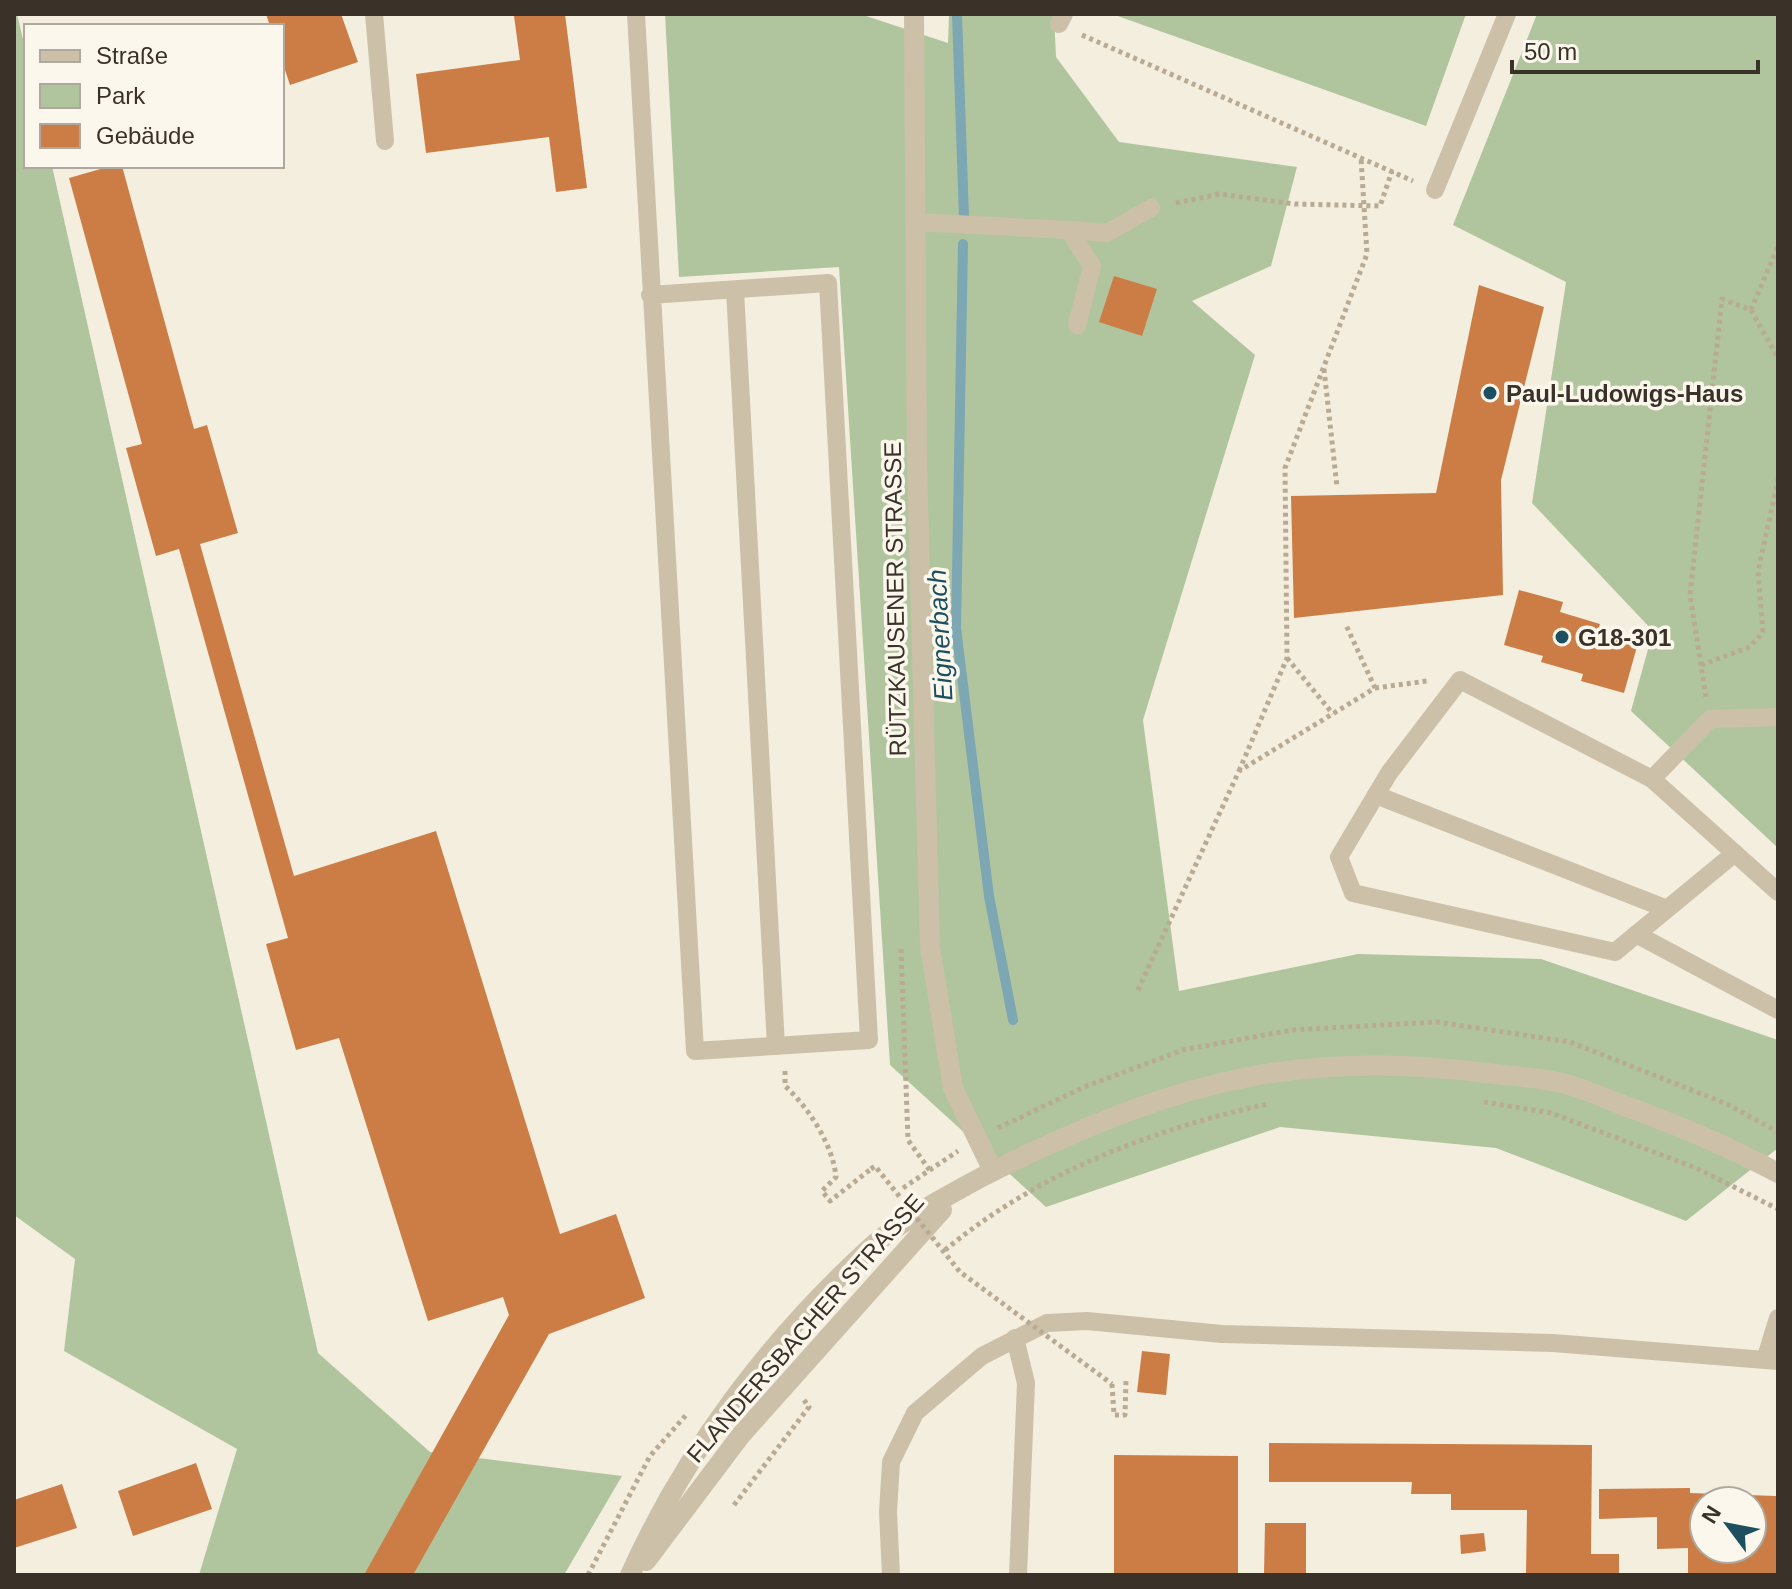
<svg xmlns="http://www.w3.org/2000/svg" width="1792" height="1589" font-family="Arial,sans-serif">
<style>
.green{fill:#b0c59d}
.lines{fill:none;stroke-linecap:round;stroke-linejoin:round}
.stream{stroke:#7ca7b3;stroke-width:10}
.building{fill:#cc7d45;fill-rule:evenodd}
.path{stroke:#b9ab93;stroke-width:5;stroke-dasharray:4 4;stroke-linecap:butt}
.service{stroke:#cdc0a9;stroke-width:18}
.tertiary{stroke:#cdc0a9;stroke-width:20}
.path-bridge{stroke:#b9ab93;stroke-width:5;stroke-dasharray:4 4;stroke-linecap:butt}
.poi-dot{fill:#1c4f5f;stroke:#fbf7ec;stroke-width:3}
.labels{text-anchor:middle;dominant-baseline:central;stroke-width:7;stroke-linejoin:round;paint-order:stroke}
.poi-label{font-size:24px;font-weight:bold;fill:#3a3229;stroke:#fbf7ec;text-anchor:start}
.street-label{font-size:24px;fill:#3a3229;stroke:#fbf7ec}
.water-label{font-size:26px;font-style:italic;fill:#1c4f5f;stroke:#fbf7ec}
</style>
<rect width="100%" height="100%" fill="#f4eedf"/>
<g class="green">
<path d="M14 14H17L26 52V166H52L318 1353 430 1452 622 1476 564 1575H199L237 1449 64 1351 75 1259 14 1215Z"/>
<path d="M665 14H860L948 43 949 14H1054L1056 57 1119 142 1297 167 1271 266 1192 301 1255 355 1143 720 1179 991 1358 954 1541 959 1778 1040V1148L1686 1221 1496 1148 1280 1127 1046 1207 890 1065 839 267 679 277Z"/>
<path d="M1112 14H1466L1426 126Z"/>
<path d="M1537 14H1778V848L1631 711 1653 631 1532 503 1566 282 1453 225Z"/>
</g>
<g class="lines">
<g class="stream">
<path d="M957 14 964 218"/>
<path d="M963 244 956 628 989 896 1013 1020"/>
</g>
</g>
<g class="building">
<path d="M266 14H341L358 62 290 85 282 61V26H270Z"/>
<path d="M565 14 587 188 556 192 549 137 426 153 416 74 520 60 514 16Z"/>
<path d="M111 166H122L194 429 207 425 238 533 200 544 294 876 436 831 560 1234 616 1214 645 1298 549 1334 413 1575H364L509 1315 503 1297 428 1321 339 1038 296 1050 266 944 288 938 179 549 156 556 126 448 142 444 69 178Z"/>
<path d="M1114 276 1157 289 1142 336 1099 322Z"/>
<path d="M1479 285 1544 307 1501 480 1503 595 1294 618 1291 496 1436 493Z"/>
<path d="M1519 590 1563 602 1560 612 1600 624 1598 631 1638 643 1624 693 1581 681 1583 674 1541 662 1543 656 1504 645Z"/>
<path d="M1142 1351 1170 1354 1166 1395 1137 1392Z"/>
<path d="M1269 1443 1592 1445 1591 1554H1619V1575H1526L1527 1510H1451V1494H1411L1412 1482H1269Z"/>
<path d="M1114 1455 1238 1456V1575H1114Z"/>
<path d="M196 1463 212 1509 133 1536 118 1491Z"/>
<path d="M62 1484 77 1528 14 1548V1500Z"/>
<path d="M1690 1488V1493L1776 1496 1778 1575H1688V1548L1657 1549V1517L1599 1519V1489ZM1704 1501H1752V1549H1704Z"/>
<path d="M1265 1523H1306V1575H1264Z"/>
<path d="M1484 1533 1486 1551 1461 1554 1460 1535Z"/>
</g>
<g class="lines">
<g class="path">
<path d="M1082 35 1413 181"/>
<path d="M1176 203 1219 194 1295 204 1380 206 1392 171"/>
<path d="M1751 310 1778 246"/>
<path d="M1324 369 1337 487"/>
<path d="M1287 658 1333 714"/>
<path d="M1701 665 1750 647 1763 632 1758 572 1778 479"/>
<path d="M1375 688 1427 681"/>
<path d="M1706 697 1690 595 1722 299 1751 310 1778 358"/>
<path d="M1239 771 1287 658 1285 468 1367 254 1361 158"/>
<path d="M901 949 908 1140 931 1172"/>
<path d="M1138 990 1239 771 1375 688 1346 625"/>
<path d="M785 1071V1086C809 1108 833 1145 836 1177L822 1191 830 1201 871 1169"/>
<path d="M1484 1102 1551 1113 1696 1168 1778 1209"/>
<path d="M998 1128 1084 1087 1183 1050 1292 1030 1437 1022 1570 1042 1727 1104 1778 1132"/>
<path d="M903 1188 958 1151"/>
<path d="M945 1250C1038 1173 1150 1130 1267 1104"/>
<path d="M1112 1384 1114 1415H1125L1126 1381"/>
<path d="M734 1505 809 1407 804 1400"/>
<path d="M588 1575 650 1456 687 1414"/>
</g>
<g class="service">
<path d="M374 14 385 141"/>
<path d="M636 14 695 1051 869 1040 828 283 650 295"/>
<path d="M1059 24 1064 14"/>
<path d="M1435 190 1507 14"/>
<path d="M915 222 1069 230 1092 266 1077 325"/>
<path d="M1069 230 1107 233 1151 208"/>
<path d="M735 290 776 1046"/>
<path d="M1652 779 1710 719 1778 717"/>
<path d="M1376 795 1667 909"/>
<path d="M1735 853 1615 952 1353 893 1339 857 1389 773 1460 680 1652 779 1778 892"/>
<path d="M1636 934 1778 1010"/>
<path d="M1015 1338 1026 1383 1018 1575"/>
<path d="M1766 1357 1778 1318"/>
<path d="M891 1575 888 1512 891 1462 915 1413 982 1356 1047 1323 1087 1321 1222 1334 1553 1343 1778 1361"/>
</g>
<g class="tertiary">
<path d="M914 14 917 465 930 947 953 1088 993 1171"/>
<path d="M646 1561 741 1435 942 1210"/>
<path d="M630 1575C686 1451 769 1340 870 1248 903 1218 976 1179 1018 1159 1180 1081 1305 1049 1486 1073 1510 1076 1537 1077 1561 1083 1581 1087 1601 1097 1620 1104 1675 1124 1726 1145 1778 1173"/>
</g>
<path class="path-bridge" d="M871 1169 875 1166 960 1272 1112 1384"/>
</g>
<g class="poi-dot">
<circle cx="1490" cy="393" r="8"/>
<circle cx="1562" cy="637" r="8"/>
</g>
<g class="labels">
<g class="poi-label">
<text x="1506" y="393">Paul-Ludowigs-Haus</text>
<text x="1578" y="637">G18-301</text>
</g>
<g class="street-label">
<text transform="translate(895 599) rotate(-91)">RÜTZKAUSENER STRASSE</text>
<text transform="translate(805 1328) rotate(-49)">FLANDERSBACHER STRASSE</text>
</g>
<g class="water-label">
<text transform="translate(940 635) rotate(-93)">Eignerbach</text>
</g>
</g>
<rect width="1792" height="1589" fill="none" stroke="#3a3229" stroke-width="32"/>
<rect x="24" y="24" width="260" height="144" fill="#fbf7ec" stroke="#aea89e" stroke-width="2"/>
<rect x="40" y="50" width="40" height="12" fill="#cdc0a9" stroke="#aea89e" stroke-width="2"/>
<text x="96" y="64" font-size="24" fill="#3a3229">Straße</text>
<rect x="40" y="84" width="40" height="24" fill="#b0c59d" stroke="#aea89e" stroke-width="2"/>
<text x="96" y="104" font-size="24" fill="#3a3229">Park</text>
<rect x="40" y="124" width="40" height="24" fill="#cc7d45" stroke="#aea89e" stroke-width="2"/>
<text x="96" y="144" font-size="24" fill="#3a3229">Gebäude</text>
<g transform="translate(1728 1525) rotate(302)"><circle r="38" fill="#fbf7ec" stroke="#aea89e" stroke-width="2"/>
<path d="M0-6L14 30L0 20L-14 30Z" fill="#1c4f5f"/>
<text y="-12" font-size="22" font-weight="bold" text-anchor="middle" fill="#3a3229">N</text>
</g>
<path d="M1512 60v12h246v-12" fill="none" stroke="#3a3229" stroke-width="4"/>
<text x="1524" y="60" font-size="24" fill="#3a3229" stroke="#fbf7ec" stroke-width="6" paint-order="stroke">50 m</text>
</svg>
